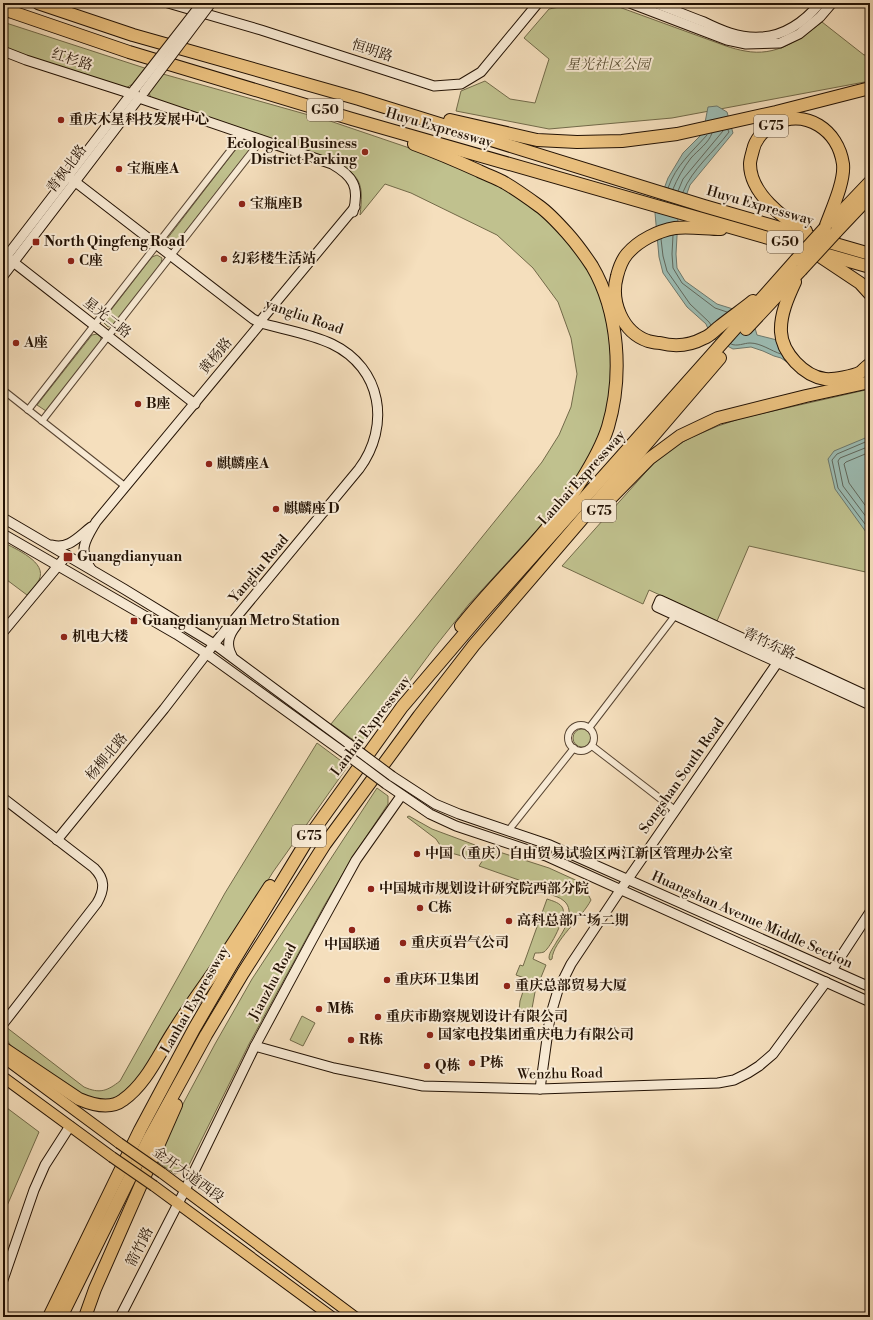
<svg xmlns="http://www.w3.org/2000/svg" width="873" height="1320" font-family="'Libre Bodoni','Noto Serif SC',serif">
<style>
.green{fill:#c0c18e;stroke:#726a49}
.water{fill:#9cbcb3;stroke:#6c786d}
.lines{fill:none;stroke-linecap:round;stroke-linejoin:round}
.shore{stroke:#60675c;stroke-width:1}
.street-casing{stroke:#584532;stroke-width:8}
.secondary-casing{stroke:#231204;stroke-width:11}
.primary-casing{stroke:#231204;stroke-width:12}
.highway-casing{stroke:#231204;stroke-width:14}
.street{stroke:#f8ead4;stroke-width:6}
.secondary{stroke:#f8ead4;stroke-width:9}
.primary{stroke:#eac07e;stroke-width:10}
.highway{stroke:#eac07e;stroke-width:12}
.secondary-bridge-casing{stroke:#231204;stroke-width:11;stroke-linecap:butt}
.primary-bridge-casing{stroke:#231204;stroke-width:12;stroke-linecap:butt}
.highway-bridge-casing{stroke:#231204;stroke-width:14;stroke-linecap:butt}
.secondary-bridge{stroke:#f8ead4;stroke-width:9}
.primary-bridge{stroke:#eac07e;stroke-width:10}
.highway-bridge{stroke:#eac07e;stroke-width:12}
.poi-dot{fill:#8f2418;stroke:#f8ead4;stroke-width:1.5}
.labels{text-anchor:middle;dominant-baseline:central;stroke-width:4;stroke-linejoin:round;paint-order:stroke}
.shield{fill:#f8ead4;stroke:#635342;stroke-width:1}
.shield-label{font-size:13px;font-weight:bold;fill:#231204}
.street-label{font-size:14px;fill:#231204;stroke:#f8ead4}
.park-label{font-size:14px;font-style:italic;fill:#5a4f34;stroke:#f8ead4}
.poi-label{font-size:14px;font-weight:bold;fill:#231204;stroke:#f8ead4;text-anchor:start}
</style>
<rect width="100%" height="100%" fill="#f5dfbd"/>
<filter id="stains"><feTurbulence type="fractalNoise" baseFrequency=".005" numOctaves="4"/><feColorMatrix values="0 0 0 0 .2 0 0 0 0 .09 0 0 0 0 .02 0 0 0 .5 -.17"/></filter>
<radialGradient id="worn" r=".72"><stop offset=".6" stop-color="#630" stop-opacity="0"/><stop offset="1" stop-color="#630" stop-opacity=".3"/></radialGradient>
<g class="green">
<path d="M580 3H608L726 46C732 48 739 50 745 51 776 57 799 40 822 22L864 55 870 54V81L672 118 549 129 456 111 461 91 485 81 510 99 535 103 549 59 524 38 549 9Z"/>
<path d="M3 22 163 74 330 121 430 155 501 185 537 210 556 228 574 249 589 271 600 296 609 323 613 378 603 427 592 454 577 481 560 502 538 529 469 604 434 648 362 746 331 724 520 490 542 462 559 435 571 407 577 374 571 338 558 302 533 268 497 235 411 193 385 184 360 215C364 183 361 175 331 160L151 99 149 92 131 85 126 88 27 57 3 48Z"/>
<path d="M246 139 251 142V148L175 245 171 246 169 245 167 239 242 141Z"/>
<path d="M157 255 162 258 161 264 112 326 108 327 104 323V319L152 257Z"/>
<path d="M97 334 101 337 100 342 46 411 37 405 92 335Z"/>
<path d="M870 389V573L749 546 717 621 649 590 643 604 562 566 653 464 672 448 690 438 718 426 742 418Z"/>
<path d="M3 542C15 549 48 562 39 580 36 585 31 590 27 595L3 577Z"/>
<circle cx="582" cy="738" r="9"/>
<path d="M317 743 348 766 273 872 229 942 130 1091 109 1102 90 1101 11 1046C7 1040 4 1035 6 1027L84 1087C100 1094 107 1091 120 1081L225 893Z"/>
<path d="M377 788 388 796V804L352 858 324 906 249 1044 187 1169 175 1174 156 1161 184 1102 215 1044 252 979Z"/>
<path d="M409 816 432 829 475 845 469 858 444 851 436 839 407 817Z"/>
<path d="M490 849 549 868 582 883 591 900C582 918 553 941 552 959L550 960 549 958C549 952 554 947 557 941 564 931 576 911 564 901 560 897 554 896 549 894L550 891 479 866Z"/>
<path d="M547 899C553 901 561 903 563 909 566 917 551 947 544 952 541 953 538 953 535 953L533 959 546 965 535 992 531 1014 519 1010 520 1001 527 979 516 975 520 965 523 966Z"/>
<path d="M302 1016 315 1023 303 1046 290 1040Z"/>
<path d="M3 1105 39 1132 3 1215Z"/>
</g>
<g class="water">
<path d="M717 106 727 112 733 133 690 185 678 218 676 254 677 268 685 281 717 304 733 309 755 328 757 335 777 340 794 367 781 358 774 356 763 351 751 347 733 349 712 338 706 324 687 307 663 273 659 257 655 213 668 178 683 153 703 133 708 107Z"/>
<path d="M870 436V533L866 532 835 489 828 459 834 451Z"/>
</g>
<g class="lines">
<g class="shore">
<path d="M668 188C676 165 692 152 707 135"/>
<path d="M673 189C677 179 684 167 691 158 698 150 709 143 712 133"/>
<path d="M678 191 683 179 723 131"/>
<path d="M683 192C692 169 714 152 729 132L728 130"/>
<path d="M673 235 672 254 673 268 682 283 715 308 727 312"/>
<path d="M661 239 663 256 667 271 690 304 709 322 711 325"/>
<path d="M731 344C737 347 744 343 750 343 761 343 771 351 781 354"/>
<path d="M870 440 837 454 832 460 838 488 868 528 870 529"/>
<path d="M870 446 840 458 838 461 843 486 870 522"/>
<path d="M870 452 846 462 844 464 849 483 870 512"/>
</g>
<defs>
<g id="street">
<path d="M3 390 126 487"/>
<path d="M28 410 244 133"/>
<path d="M42 421 262 139"/>
<circle cx="581" cy="738" r="13"/>
<path d="M589 728 677 613"/>
<path d="M592 746 675 810"/>
<path d="M508 831 574 748"/>
</g>
<g id="secondary">
<path d="M168 3 261 30 434 86 461 84 481 72 538 3"/>
<path d="M630 3 727 40 746 44 780 43 799 34 820 17 832 3"/>
<path d="M655 3C671 9 688 16 704 22 712 26 721 30 730 33 767 45 796 32 820 3"/>
<path d="M3 51 26 60 132 94"/>
<path d="M139 98 332 164C353 176 360 187 353 212"/>
<path d="M3 254 195 404"/>
<path d="M3 261 135 89"/>
<path d="M3 276 142 94"/>
<path d="M3 518 124 589 214 644 349 744"/>
<path d="M3 534 176 634 207 654 343 752"/>
<path d="M52 545C68 550 79 536 91 527"/>
<path d="M91 569C78 549 85 541 96 522L261 323 262 319 355 207"/>
<path d="M3 632 67 555"/>
<path d="M232 656C226 645 228 636 236 626"/>
<path d="M870 697 660 600 657 607 870 705"/>
<path d="M392 776 435 804 459 814 550 845 870 987"/>
<path d="M386 784 430 814 456 826 546 856 870 1002"/>
<path d="M3 798 94 868C105 879 105 889 97 903L3 1024"/>
<path d="M57 840 164 709 214 644 359 469C391 426 382 368 332 344 312 334 282 329 261 323L253 319 69 177"/>
<path d="M832 970 870 912"/>
<path d="M255 1046 334 1068 423 1086 540 1089 718 1083 734 1080 748 1073 759 1066 773 1054 826 982"/>
<path d="M540 1089 550 1017 558 990 571 964 621 889 782 656"/>
<path d="M3 1280 34 1190 45 1165 70 1126"/>
<path d="M120 1317 185 1190 255 1046 312 940 356 860 401 796"/>
</g>
<g id="primary">
<path d="M3 1057 119 1143"/>
<path d="M3 1077 112 1157"/>
<path d="M162 1173 355 1317"/>
<path d="M154 1186 332 1317"/>
</g>
<g id="highway">
<path d="M38 3 133 35 359 99 704 206 870 254"/>
<path d="M3 8 12 12 129 52 352 119 870 267"/>
<path d="M450 120 537 140 577 142 622 141 677 134 776 112 870 88"/>
<path d="M414 144C436 152 457 161 479 171 487 175 497 178 505 183 517 190 528 198 539 206 549 213 558 223 567 233 576 243 584 254 592 266 619 312 623 376 608 427 602 446 591 465 581 481 549 535 499 577 461 626"/>
<path d="M829 225 870 182"/>
<path d="M721 229C707 229 688 226 675 228 658 231 639 240 627 254 622 260 619 268 617 276 610 301 622 332 648 341 652 342 656 343 660 343 675 347 691 345 704 338 710 336 714 331 719 327 730 318 742 310 753 301"/>
<path d="M806 231C783 219 750 193 750 164 750 160 752 154 753 150 755 140 764 129 774 124 806 108 838 130 843 164 845 182 831 211 825 228"/>
<path d="M836 232 870 196"/>
<path d="M818 255 860 283 870 294"/>
<path d="M795 282C788 297 780 315 781 332 782 353 804 376 825 379 833 380 854 376 861 372 864 369 867 366 870 364"/>
<path d="M746 329 801 270"/>
<path d="M598 511 649 459 680 436 718 418 806 396 870 382"/>
<path d="M3 1048 79 1099C93 1105 110 1110 123 1100 147 1083 159 1053 175 1029 189 1006 205 985 220 963 237 938 253 912 270 886"/>
<path d="M49 1317 140 1130 194 1029 230 967 311 834 402 707 482 613 796 260"/>
<path d="M61 1317 149 1139 206 1035 243 973 325 844 419 716 474 645 720 358"/>
<path d="M85 1317 95 1289 176 1105"/>
</g>
</defs>
<use href="#street" class="street-casing"/>
<use href="#secondary" class="secondary-casing"/>
<use href="#primary" class="primary-casing"/>
<use href="#highway" class="highway-casing"/>
<use href="#street" class="street"/>
<use href="#secondary" class="secondary"/>
<use href="#primary" class="primary"/>
<use href="#highway" class="highway"/>
<defs>
<g id="secondary-bridge">
<path d="M135 89 202 3"/>
<path d="M144 92 211 3"/>
<path d="M349 744 392 776"/>
<path d="M343 752 386 784"/>
</g>
<g id="primary-bridge">
<path d="M119 1143 162 1173"/>
<path d="M112 1157 154 1186"/>
</g>
<g id="highway-bridge">
<path d="M796 260 825 228"/>
<path d="M801 270 836 232"/>
</g>
</defs>
<use href="#secondary-bridge" class="secondary-bridge-casing"/>
<use href="#primary-bridge" class="primary-bridge-casing"/>
<use href="#highway-bridge" class="highway-bridge-casing"/>
<use href="#secondary-bridge" class="secondary-bridge"/>
<use href="#primary-bridge" class="primary-bridge"/>
<use href="#highway-bridge" class="highway-bridge"/>
</g>
<g class="poi-dot">
<circle cx="61" cy="120" r="4"/>
<circle cx="365" cy="152" r="4"/>
<circle cx="119" cy="169" r="4"/>
<circle cx="242" cy="204" r="4"/>
<rect x="32" y="238" width="8" height="8" rx="2"/>
<circle cx="224" cy="259" r="4"/>
<circle cx="71" cy="261" r="4"/>
<circle cx="16" cy="343" r="4"/>
<circle cx="138" cy="404" r="4"/>
<circle cx="209" cy="464" r="4"/>
<circle cx="276" cy="509" r="4"/>
<rect x="63" y="552" width="10" height="10" rx="2"/>
<rect x="130" y="617" width="8" height="8" rx="2"/>
<circle cx="64" cy="637" r="4"/>
<circle cx="417" cy="854" r="4"/>
<circle cx="371" cy="889" r="4"/>
<circle cx="420" cy="908" r="4"/>
<circle cx="509" cy="921" r="4"/>
<circle cx="352" cy="930" r="4"/>
<circle cx="403" cy="943" r="4"/>
<circle cx="387" cy="980" r="4"/>
<circle cx="507" cy="986" r="4"/>
<circle cx="319" cy="1009" r="4"/>
<circle cx="378" cy="1017" r="4"/>
<circle cx="430" cy="1035" r="4"/>
<circle cx="351" cy="1040" r="4"/>
<circle cx="472" cy="1063" r="4"/>
<circle cx="427" cy="1066" r="4"/>
</g>
<g class="labels">
<g class="shield">
<rect x="307" y="99" width="36" height="22" rx="3"/>
<rect x="754" y="115" width="34" height="22" rx="3"/>
<rect x="767" y="231" width="36" height="22" rx="3"/>
<rect x="582" y="500" width="34" height="22" rx="3"/>
<rect x="292" y="825" width="34" height="22" rx="3"/>
</g>
<g class="shield-label">
<text x="325" y="110">G50</text>
<text x="771" y="126">G75</text>
<text x="785" y="242">G50</text>
<text x="599" y="511">G75</text>
<text x="309" y="836">G75</text>
</g>
<g class="street-label">
<text transform="translate(372 51) rotate(18)">恒明路</text>
<text transform="translate(72 60) rotate(18)">红杉路</text>
<text transform="translate(439 128) rotate(16)">Huyu Expressway</text>
<text transform="translate(67 169) rotate(-53)">青枫北路</text>
<text transform="translate(760 206) rotate(16)">Huyu Expressway</text>
<text transform="translate(304 317) rotate(19)">yangliu Road</text>
<text transform="translate(107 318) rotate(38)">星光二路</text>
<text transform="translate(216 356) rotate(-50)">黄杨路</text>
<text transform="translate(582 478) rotate(-48)">Lanhai Expressway</text>
<text transform="translate(259 569) rotate(-50)">Yangliu Road</text>
<text transform="translate(769 644) rotate(25)">青竹东路</text>
<text transform="translate(371 726) rotate(-53)">Lanhai Expressway</text>
<text transform="translate(107 757) rotate(-50)">杨柳北路</text>
<text transform="translate(682 776) rotate(-55)">Songshan South Road</text>
<text transform="translate(752 920) rotate(24)">Huangshan Avenue Middle Section</text>
<text transform="translate(273 982) rotate(-62)">Jianzhu Road</text>
<text transform="translate(195 1000) rotate(-60)">Lanhai Expressway</text>
<text transform="translate(560 1074) rotate(-1)">Wenzhu Road</text>
<text transform="translate(188 1175) rotate(36)">金开大道西段</text>
<text transform="translate(140 1247) rotate(-63)">箭竹路</text>
</g>
<g class="park-label">
<text x="608" y="65">星光社区公园</text>
</g>
<g class="poi-label">
<text x="69" y="120">重庆木星科技发展中心</text>
<text x="357" y="144" text-anchor="end">Ecological Business<tspan x="357" dy="16">District Parking</tspan></text>
<text x="127" y="169">宝瓶座A</text>
<text x="250" y="204">宝瓶座B</text>
<text x="44" y="242">North Qingfeng Road</text>
<text x="232" y="259">幻彩楼生活站</text>
<text x="79" y="261">C座</text>
<text x="24" y="343">A座</text>
<text x="146" y="404">B座</text>
<text x="217" y="464">麒麟座A</text>
<text x="284" y="509">麒麟座 D</text>
<text x="77" y="557">Guangdianyuan</text>
<text x="142" y="621">Guangdianyuan Metro Station</text>
<text x="72" y="637">机电大楼</text>
<text x="425" y="854">中国（重庆）自由贸易试验区两江新区管理办公室</text>
<text x="379" y="889">中国城市规划设计研究院西部分院</text>
<text x="428" y="908">C栋</text>
<text x="517" y="921">高科总部广场二期</text>
<text x="411" y="943">重庆页岩气公司</text>
<text x="352" y="945" text-anchor="middle">中国联通</text>
<text x="395" y="980">重庆环卫集团</text>
<text x="515" y="986">重庆总部贸易大厦</text>
<text x="327" y="1009">M栋</text>
<text x="386" y="1017">重庆市勘察规划设计有限公司</text>
<text x="438" y="1035">国家电投集团重庆电力有限公司</text>
<text x="359" y="1040">R栋</text>
<text x="480" y="1063">P栋</text>
<text x="435" y="1066">Q栋</text>
</g>
</g>
<rect width="873" height="1320" fill="none" stroke="#f5dfbd" stroke-width="16"/>
<rect x="4" y="4" width="865" height="1312" fill="none" stroke="#231204" stroke-width="2"/>
<rect x="8" y="8" width="857" height="1304" fill="none" stroke="#231204"/>
<rect width="100%" height="100%" filter="url(#stains)"/>
<rect width="100%" height="100%" fill="url(#worn)"/>
</svg>
